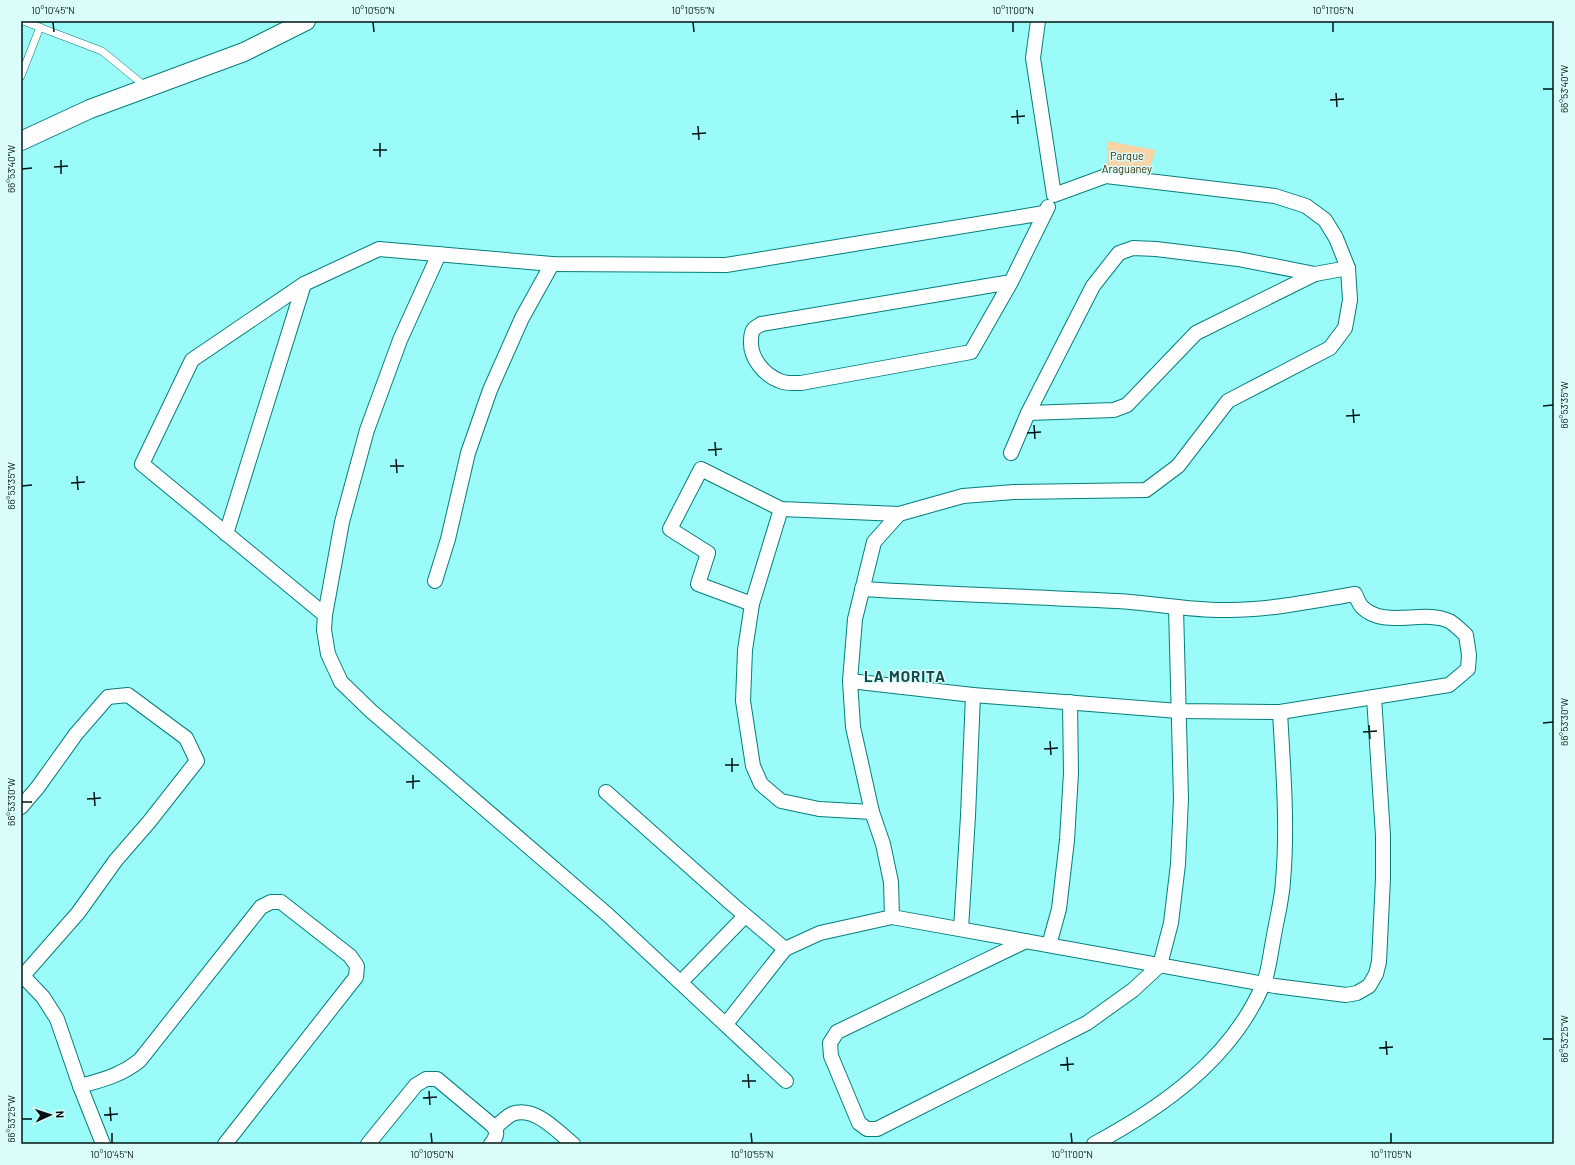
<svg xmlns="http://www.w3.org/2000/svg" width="1575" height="1165" font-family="Barlow,sans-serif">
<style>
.green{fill:#f7d3a5}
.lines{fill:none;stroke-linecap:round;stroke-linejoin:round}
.service-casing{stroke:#047e7d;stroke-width:8}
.minor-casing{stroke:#047e7d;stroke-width:16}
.tertiary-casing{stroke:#047e7d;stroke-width:20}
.service{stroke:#fff;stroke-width:7}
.minor{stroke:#fff;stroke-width:14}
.tertiary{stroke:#fff;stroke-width:18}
.ticks{fill:none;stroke:#011413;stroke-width:1.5}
.labels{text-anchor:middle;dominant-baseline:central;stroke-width:3;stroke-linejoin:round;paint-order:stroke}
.park-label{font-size:11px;fill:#462d03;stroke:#dafdfb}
.district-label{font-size:15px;font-weight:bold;letter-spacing:1px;fill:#154a49;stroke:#dafdfb}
.neatline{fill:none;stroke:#011413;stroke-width:1.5}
.ticks-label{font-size:10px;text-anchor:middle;fill:#011413}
</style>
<rect width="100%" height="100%" fill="#9bfbf9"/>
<path class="green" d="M1108 141 1156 150 1145 181 1106 176Z"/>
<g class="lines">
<defs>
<g id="service">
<path d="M23 21 102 51 146 87"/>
<path d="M21 76 40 27"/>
</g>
<g id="minor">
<path d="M1011 282 761 324C759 326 755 327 754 329 751 332 751 337 751 341 750 358 764 375 780 381 787 384 794 383 801 383L971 352 1011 282 1048 207"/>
<path d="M1028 413 1114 410 1127 405 1196 333 1315 274"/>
<path d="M1011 453 1028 413 1093 286 1119 253 1133 248 1156 249 1238 259 1315 274 1348 268"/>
<path d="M226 534 304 284"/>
<path d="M435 581 448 539 468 453 490 390 522 318 552 264"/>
<path d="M752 604 781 509"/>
<path d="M325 615 342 522 367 430 400 340 439 254"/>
<path d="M850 681 973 695 1179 711 1280 712 1449 685 1468 669 1469 655 1466 635C1461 631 1455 624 1449 621 1423 609 1384 629 1362 607 1359 604 1357 598 1355 594 1313 601 1271 610 1229 610 1191 611 1154 603 1117 601 1032 597 947 594 862 589"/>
<path d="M606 792 733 905 785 949"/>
<path d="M21 807 38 787 76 734 108 697 128 695 186 738 197 761 149 822 116 860 78 913 21 978"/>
<path d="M872 812 819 809 781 801 761 784 753 766 743 701 745 650 752 604 698 584 708 553 670 529 701 469 781 509 899 514 963 496 1014 492 1146 490 1178 466 1228 401 1330 348 1345 328 1350 300 1348 268 1336 238 1325 220 1306 206 1275 196 1106 176 1054 195 1033 58 1038 21"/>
<path d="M892 917 891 882 883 844 872 812 853 727 850 681 855 619 874 542 899 514"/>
<path d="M961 929 968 816 973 695"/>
<path d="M1026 941 837 1032 830 1043 831 1056 859 1123 867 1129H877L1087 1023 1133 990 1160 965 1171 923 1178 864 1181 799 1176 608"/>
<path d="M1049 945 1059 909 1067 840 1071 773 1070 702"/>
<path d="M21 974 43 997 57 1019 80 1086 103 1144"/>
<path d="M681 982 745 916"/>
<path d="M726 1024 785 949 820 933 892 917 1275 986 1346 995 1357 993 1369 986 1376 974 1379 962 1383 878V836L1374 697"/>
<path d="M786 1081 608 915 371 711 341 682 328 654 324 630 325 615 142 464 192 360 304 284 379 249 552 264 726 265 1044 213"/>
<path d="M80 1086C102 1080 122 1075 140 1060L261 907 271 902H281L350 956 357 966 356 977 225 1144"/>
<path d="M495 1128C500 1123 506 1117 512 1114 534 1105 557 1131 573 1144"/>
<path d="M368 1144 416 1085 426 1079H437L492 1125C498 1131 497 1137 491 1144"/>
<path d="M1094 1144C1163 1107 1231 1059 1263 985 1269 972 1270 955 1273 941 1276 921 1282 901 1283 881 1288 825 1283 768 1280 712"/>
</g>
<path id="tertiary" d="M21 141 90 109 244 52 306 21"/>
</defs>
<use href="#service" class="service-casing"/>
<use href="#minor" class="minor-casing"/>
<use href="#tertiary" class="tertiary-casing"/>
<use href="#service" class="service"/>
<use href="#minor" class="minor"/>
<use href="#tertiary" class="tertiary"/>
</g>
<path class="ticks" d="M53 22 54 32M373 22 374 32M693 22 694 32M1013 22V32M1333 22V32M1543 89H1553M1336 93 1337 107M1330 100 1344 99M1017 110 1018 124M1011 117 1025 116M698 126 699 140M692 134 706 133M380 143V157M373 150H387M61 160V174M54 167 68 166M22 169 32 168M1543 406 1553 405M1353 409 1354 423M1346 416 1360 415M1034 425 1035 439M1027 433 1041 432M715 442 716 456M708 450 722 449M396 459 397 473M390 466H404M77 476 78 490M71 483 85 482M22 486 32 485M1543 723 1553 722M1369 725 1370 739M1363 732 1377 731M1050 741 1051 755M1044 749 1058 748M732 758V772M725 765H739M413 775V789M406 782 420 781M94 792 95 806M87 799 101 798M22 802H32M1543 1039H1553M1386 1041 1387 1055M1379 1048 1393 1047M1067 1057 1068 1071M1060 1065 1074 1064M748 1074 749 1088M742 1081H756M429 1091 430 1105M423 1098 437 1097M110 1107 111 1121M104 1115 118 1114M22 1119H32M112 1133V1143M431 1133 432 1143M751 1133 752 1143M1071 1133 1072 1143M1391 1133V1143"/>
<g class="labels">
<g class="park-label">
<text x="1127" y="155">Parque<tspan x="1127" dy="13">Araguaney</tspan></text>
</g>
<g class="district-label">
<text x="905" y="676">LA MORITA</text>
</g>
</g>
<rect width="1575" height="1165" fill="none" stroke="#dafdfb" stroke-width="44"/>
<g transform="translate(50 1115) rotate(87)" stroke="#dafdfb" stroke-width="3" paint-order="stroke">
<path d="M0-3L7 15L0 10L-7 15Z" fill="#011413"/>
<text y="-6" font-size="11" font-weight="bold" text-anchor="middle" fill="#011413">N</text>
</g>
<rect x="22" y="22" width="1531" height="1121" class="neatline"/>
<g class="ticks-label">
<text x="53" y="14">10°10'45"N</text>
<text x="373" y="14">10°10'50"N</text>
<text x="693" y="14">10°10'55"N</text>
<text x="1013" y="14">10°11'00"N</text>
<text x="1333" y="14">10°11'05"N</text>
<text transform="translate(1564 89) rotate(-90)" y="4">66°53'40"W</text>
<text transform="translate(11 169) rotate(-90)" y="4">66°53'40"W</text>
<text transform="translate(1564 405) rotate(-90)" y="4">66°53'35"W</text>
<text transform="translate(11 486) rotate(-90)" y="4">66°53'35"W</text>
<text transform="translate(1564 722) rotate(-90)" y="4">66°53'30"W</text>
<text transform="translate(11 802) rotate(-90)" y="4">66°53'30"W</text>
<text transform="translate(1564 1039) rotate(-90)" y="4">66°53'25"W</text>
<text transform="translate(11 1119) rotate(-90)" y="4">66°53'25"W</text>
<text x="112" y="1158">10°10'45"N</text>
<text x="432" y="1158">10°10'50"N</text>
<text x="752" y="1158">10°10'55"N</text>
<text x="1072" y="1158">10°11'00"N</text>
<text x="1391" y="1158">10°11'05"N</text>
</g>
</svg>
